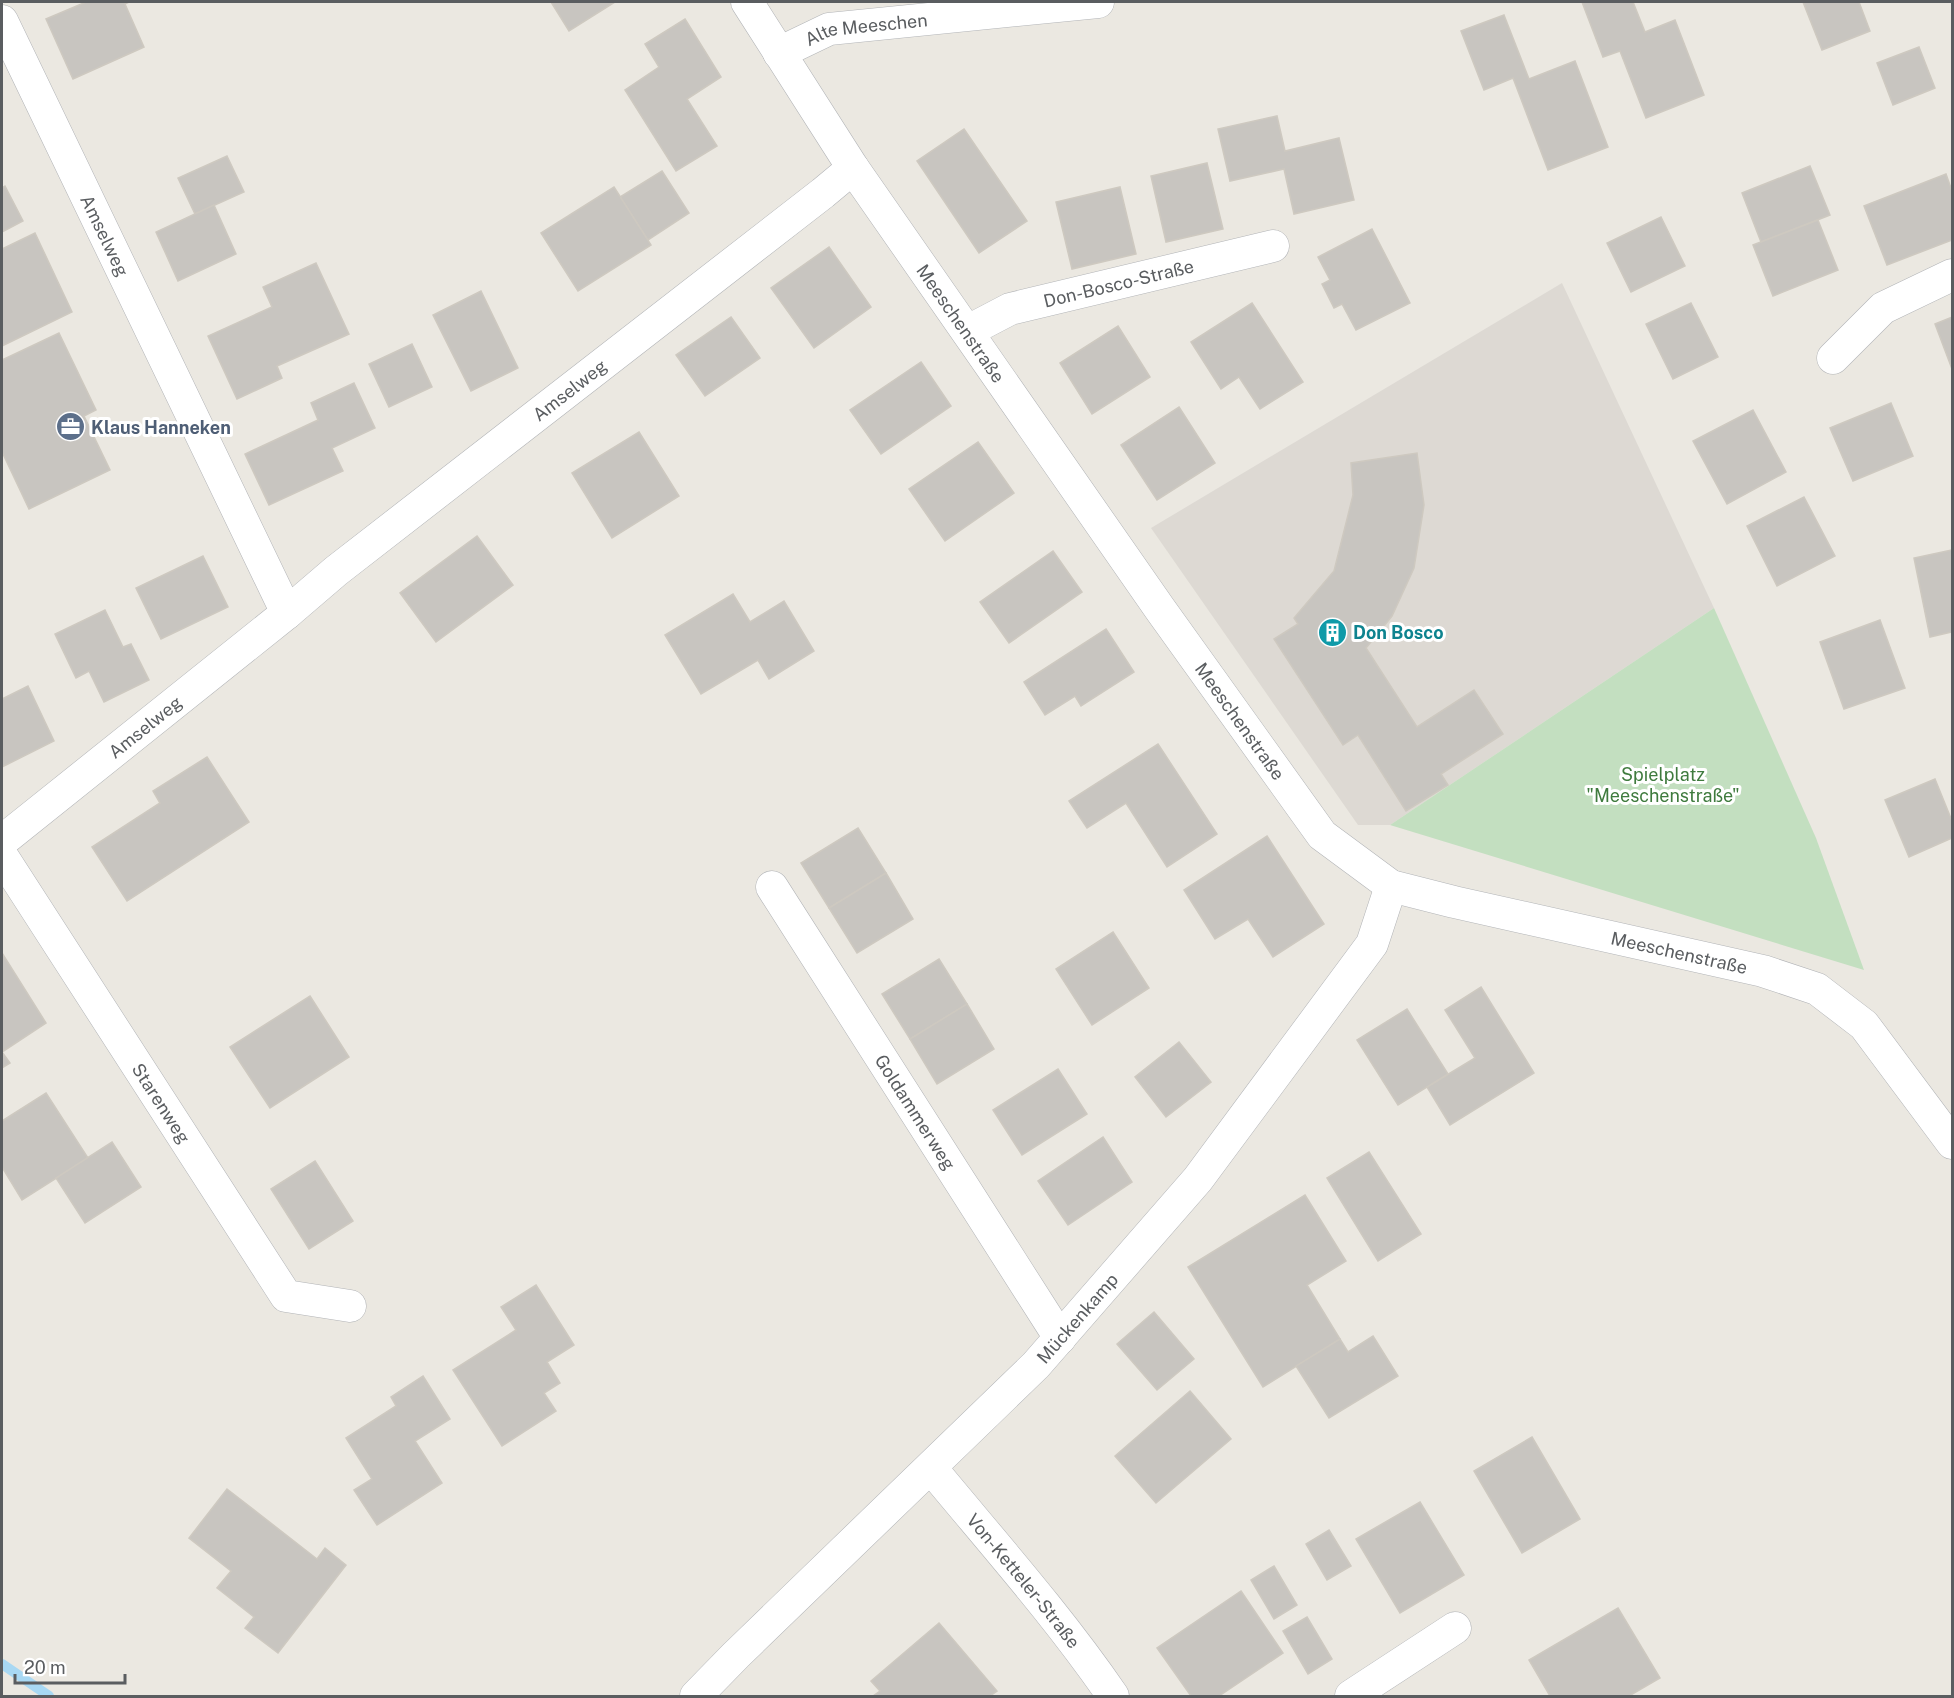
<svg xmlns="http://www.w3.org/2000/svg" width="1954" height="1698" font-family="'Public Sans',sans-serif">
<style>
.education{fill:#ddd9d3}
.green{fill:#c3dfc0}
.lines{fill:none;stroke-linecap:round;stroke-linejoin:round}
.stream{stroke:#a8d8f3;stroke-width:10}
.building{fill:#c8c5c0;stroke:#cec9c0;stroke-width:1.5}
.minor-casing{stroke:#b2b4b7;stroke-width:33}
.minor{stroke:#fff;stroke-width:32}
.labels{text-anchor:middle;dominant-baseline:central;stroke-width:6;stroke-linejoin:round;paint-order:stroke}
.street-label{font-size:18px;fill:#5a5d60;stroke:#fff}
.service-label{font-size:18px;font-weight:bold;fill:#4e5e75;stroke:#fff;text-anchor:start}
.culture-label{font-size:18px;font-weight:bold;fill:#0d838f;stroke:#fff;text-anchor:start}
.park-label{font-size:18px;fill:#3f7b3e;stroke:#fff}
</style>
<rect width="100%" height="100%" fill="#ebe8e1"/>
<path class="education" d="M1562 283 1714 608 1390 825H1358L1151 528Z"/>
<path class="green" d="M1714 608 1816 838 1864 970 1390 825Z"/>
<g class="lines">
<path class="stream" d="M2 1664 49 1696"/>
</g>
<g class="building">
<path d="M86 2H129L125 4 144 47 73 79 46 19Z"/>
<path d="M551 2H615L569 31Z"/>
<path d="M1582 2H1633L1645 32 1675 20 1704 95 1646 118 1620 51 1603 57Z"/>
<path d="M1803 2H1859L1870 31 1822 50Z"/>
<path d="M1504 15 1529 79 1575 61 1608 147 1548 170 1513 78 1484 90 1461 31Z"/>
<path d="M685 19 721 77 687 99 717 146 676 171 625 90 659 67 645 44Z"/>
<path d="M1919 47 1935 88 1893 105 1877 63Z"/>
<path d="M1277 116 1285 151 1339 138 1354 200 1294 214 1284 169 1230 181 1218 129Z"/>
<path d="M964 129 1027 221 979 253 917 161Z"/>
<path d="M227 156 244 192 195 214 178 178Z"/>
<path d="M1207 163 1223 229 1166 242 1151 176Z"/>
<path d="M1810 166 1830 215 1761 242 1742 193Z"/>
<path d="M662 171 689 213 648 240 620 197Z"/>
<path d="M1946 174 1952 191V240L1887 265 1864 206Z"/>
<path d="M5 186 23 221 2 232V188Z"/>
<path d="M614 187 651 245 578 291 541 233Z"/>
<path d="M1120 187 1136 254 1072 269 1056 202Z"/>
<path d="M214 205 236 254 178 281 156 232Z"/>
<path d="M1661 217 1685 266 1631 292 1607 243Z"/>
<path d="M1818 220 1838 270 1773 296 1753 245Z"/>
<path d="M1372 229 1410 303 1356 330 1342 304 1334 308 1322 284 1330 280 1318 257Z"/>
<path d="M35 233 72 312 2 346V249Z"/>
<path d="M829 247 871 307 814 348 771 288Z"/>
<path d="M316 263 349 334 277 366 282 378 237 399 208 336 272 307 263 287Z"/>
<path d="M481 291 518 368 471 391 433 315Z"/>
<path d="M1252 303 1303 382 1260 409 1239 377 1221 389 1191 342Z"/>
<path d="M1691 303 1718 357 1673 379 1646 324Z"/>
<path d="M731 317 760 358 705 396 676 355Z"/>
<path d="M1952 317V369L1935 324Z"/>
<path d="M1118 326 1150 377 1092 414 1060 363Z"/>
<path d="M59 333 96 410 84 416 110 470 29 509 3 454 2 455V360Z"/>
<path d="M412 344 432 387 389 407 369 364Z"/>
<path d="M921 362 951 406 881 454 850 410Z"/>
<path d="M354 383 375 428 332 448 343 471 269 505 245 454 318 420 311 403Z"/>
<path d="M1891 403 1913 456 1853 481 1830 428Z"/>
<path d="M1179 407 1215 463 1157 500 1121 445Z"/>
<path d="M1753 410 1786 472 1727 504 1693 441Z"/>
<path d="M639 432 679 496 612 538 572 473Z"/>
<path d="M978 442 1014 493 945 541 909 489Z"/>
<path d="M1417 453 1424 505 1414 568 1392 616 1366 648 1417 727 1474 690 1503 734 1441 774 1448 785 1406 811 1358 735 1343 745 1274 639 1298 624 1294 618 1334 571 1353 495 1351 463Z"/>
<path d="M1804 497 1835 556 1777 586 1747 526Z"/>
<path d="M477 536 513 585 436 642 400 593Z"/>
<path d="M1952 550V632L1930 637 1914 558Z"/>
<path d="M1053 551 1082 592 1009 643 980 602Z"/>
<path d="M203 556 228 607 161 639 136 588Z"/>
<path d="M733 594 750 622 784 601 814 651 769 679 758 660 701 694 665 635Z"/>
<path d="M105 610 123 647 131 644 149 680 104 702 89 671 76 678 55 634Z"/>
<path d="M1880 620 1905 688 1844 709 1820 642Z"/>
<path d="M1106 629 1134 672 1081 706 1075 696 1045 715 1024 682Z"/>
<path d="M28 686 54 741 2 767V699Z"/>
<path d="M1158 744 1217 834 1167 867 1126 803 1087 828 1069 801Z"/>
<path d="M207 757 249 822 127 901 92 847 160 803 153 791Z"/>
<path d="M1935 779 1952 821V838L1909 857 1885 800Z"/>
<path d="M858 828 886 873 829 908 801 863Z"/>
<path d="M1267 836 1324 924 1273 957 1248 919 1215 939 1184 890Z"/>
<path d="M886 873 913 919 857 953 829 908Z"/>
<path d="M1113 932 1149 988 1092 1025 1056 969Z"/>
<path d="M2 953 46 1023 2 1052 10 1063 2 1068Z"/>
<path d="M939 959 967 1004 910 1039 882 994Z"/>
<path d="M1481 987 1534 1073 1450 1125 1427 1087 1475 1058 1445 1010Z"/>
<path d="M310 996 349 1057 270 1108 230 1047Z"/>
<path d="M967 1004 994 1049 937 1084 910 1039Z"/>
<path d="M1407 1009 1448 1074 1398 1105 1357 1040Z"/>
<path d="M1179 1042 1211 1082 1166 1117 1135 1077Z"/>
<path d="M1058 1069 1087 1114 1022 1155 993 1110Z"/>
<path d="M46 1093 88 1158 22 1200 2 1167V1121Z"/>
<path d="M1103 1137 1132 1182 1068 1225 1038 1181Z"/>
<path d="M112 1142 141 1187 85 1223 56 1178Z"/>
<path d="M1369 1152 1421 1234 1378 1261 1327 1178Z"/>
<path d="M315 1161 353 1221 309 1249 271 1189Z"/>
<path d="M1305 1195 1346 1261 1307 1285 1340 1339 1263 1387 1188 1267Z"/>
<path d="M536 1285 574 1345 547 1362 560 1383 544 1393 556 1411 502 1446 453 1370 516 1330 501 1307Z"/>
<path d="M1154 1312 1194 1359 1157 1390 1117 1344Z"/>
<path d="M1373 1336 1398 1376 1329 1418 1296 1366 1340 1339 1348 1352Z"/>
<path d="M423 1376 450 1419 415 1441 442 1483 377 1525 354 1490 372 1479 346 1438 396 1406 391 1397Z"/>
<path d="M1190 1391 1231 1439 1156 1503 1115 1456Z"/>
<path d="M1532 1437 1580 1519 1522 1553 1474 1471Z"/>
<path d="M227 1489 317 1559 325 1548 346 1565 278 1653 245 1628 254 1617 217 1588 231 1571 189 1538Z"/>
<path d="M1420 1502 1464 1575 1400 1613 1356 1539Z"/>
<path d="M1329 1530 1351 1566 1327 1580 1306 1544Z"/>
<path d="M1274 1566 1297 1605 1274 1619 1251 1580Z"/>
<path d="M1241 1591 1283 1653 1219 1696H1191L1157 1648Z"/>
<path d="M1618 1608 1660 1678 1629 1696H1550L1529 1660Z"/>
<path d="M1307 1617 1332 1659 1308 1674 1283 1631Z"/>
<path d="M939 1623 997 1691 990 1696H873L880 1691 871 1681Z"/>
</g>
<g class="lines">
<defs>
<g id="minor">
<path id="s1" d="M747 2 853 168 1160 609 1322 835 1391 886 1454 902 1763 971 1817 989 1864 1025 1952 1143"/>
<path id="s2" d="M2 21 287 613 336 571 823 193 853 168"/>
<path id="s3" d="M779 53 829 29 1098 2"/>
<path id="s4" d="M968 331 1010 309 1273 246"/>
<path d="M1833 358 1883 308 1952 275"/>
<path id="s5" d="M2 841 287 613"/>
<path id="s6" d="M2 856 286 1296 350 1306"/>
<path id="s7" d="M772 887 1060 1338"/>
<path id="s8" d="M931 1468C993 1543 1058 1616 1113 1696"/>
<path id="s9" d="M696 1696 736 1655 1036 1365 1198 1179 1372 944 1391 886"/>
<path d="M1351 1696 1455 1628"/>
</g>
</defs>
<use href="#minor" class="minor-casing"/>
<use href="#minor" class="minor"/>
</g>
<defs>
<symbol id="office-disc" viewBox="-11 -11 22 22"><circle r="9.5" fill="#5c6f8a" stroke="#fff"/><path d="M-6-3h4V-5.5h4V-3h4V5H-6ZM-1-4.5V-3h2v-1.5ZM-6 0V1H6V0Z" fill="#fff"/></symbol>
<symbol id="building-disc" viewBox="-11 -11 22 22"><circle r="9.5" fill="#0f9aa8" stroke="#fff"/><path d="M-4-6H4V6H1V3H-1V6H-4ZM-2.5-4.3h1.7v1.8h-1.7ZM.8-4.3h1.7v1.8H.8ZM-2.5-1h1.7V.8h-1.7ZM.8-1h1.7V.8H.8Z" fill="#fff"/></symbol>
</defs>
<g fill-rule="evenodd">
<use href="#office-disc" x="54" y="410" width="33" height="33"/>
<use href="#building-disc" x="1316" y="616" width="33" height="33"/>
</g>
<g class="labels">
<g class="street-label">
<text stroke="none"><textPath href="#s3" startOffset="92">Alte Meeschen</textPath></text>
<text stroke="none"><textPath href="#s2" startOffset="238">Amselweg</textPath></text>
<text stroke="none"><textPath href="#s4" startOffset="159">Don-Bosco-Straße</textPath></text>
<text stroke="none"><textPath href="#s1" startOffset="386">Meeschenstraße</textPath></text>
<text stroke="none"><textPath href="#s2" startOffset="1017">Amselweg</textPath></text>
<text stroke="none"><textPath href="#s1" startOffset="872">Meeschenstraße</textPath></text>
<text stroke="none"><textPath href="#s5" startOffset="183">Amselweg</textPath></text>
<text stroke="none"><textPath href="#s1" startOffset="1394">Meeschenstraße</textPath></text>
<text stroke="none"><textPath href="#s6" startOffset="294">Starenweg</textPath></text>
<text stroke="none"><textPath href="#s7" startOffset="267">Goldammerweg</textPath></text>
<text stroke="none"><textPath href="#s9" startOffset="537">Mückenkamp</textPath></text>
<text stroke="none"><textPath href="#s8" startOffset="146">Von-Ketteler-Straße</textPath></text>
</g>
<g class="service-label">
<text x="91" y="427">Klaus Hanneken</text>
</g>
<g class="culture-label">
<text x="1353" y="632">Don Bosco</text>
</g>
<g class="park-label">
<text x="1663" y="774">Spielplatz<tspan x="1663" dy="21">"Meeschenstraße"</tspan></text>
</g>
</g>
<rect width="1954" height="1698" fill="none" stroke="#5a5d60" stroke-width="6"/>
<path d="M15 1674v9h110v-9" fill="none" stroke="#5a5d60" stroke-width="3"/>
<text x="24" y="1674" font-size="18" fill="#5a5d60" stroke="#ffffff" stroke-width="4.5" paint-order="stroke">20 m</text>
</svg>
